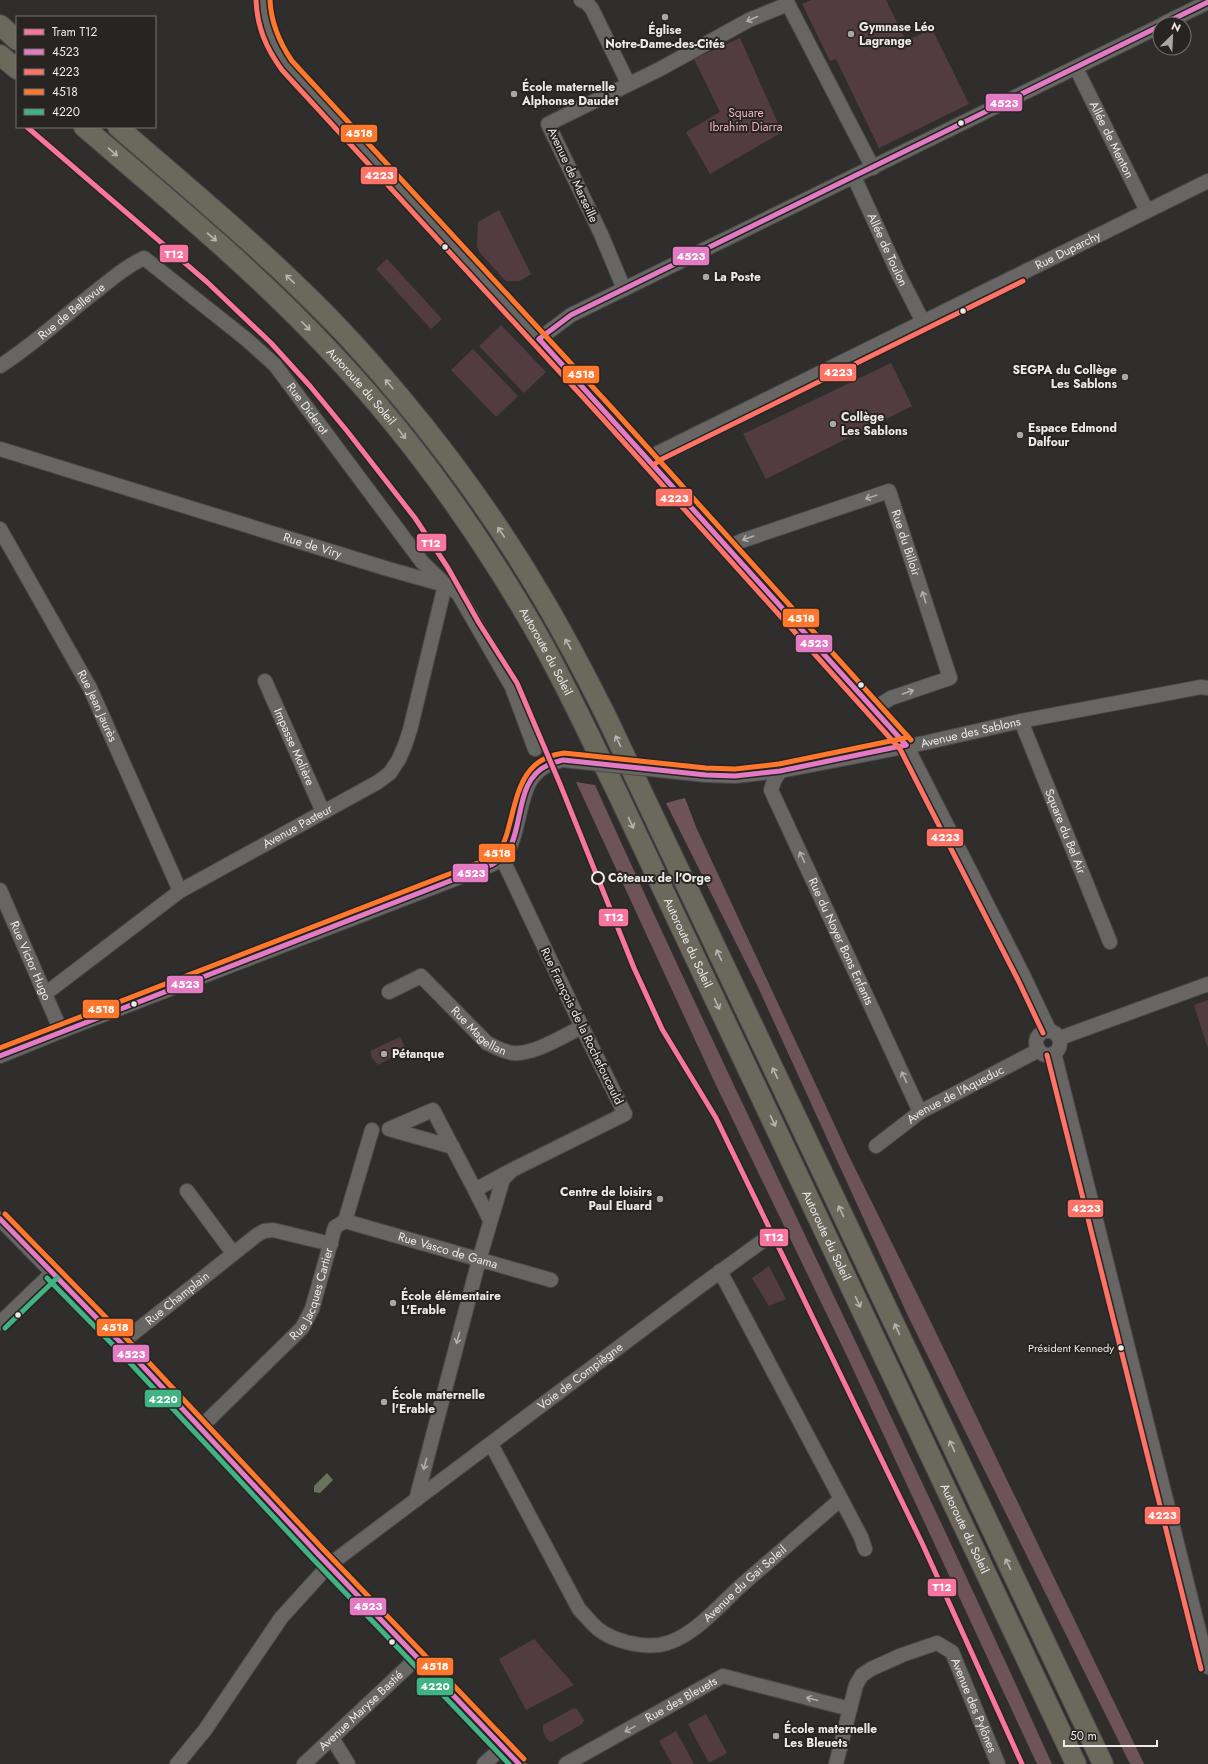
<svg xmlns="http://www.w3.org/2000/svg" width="1208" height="1764" font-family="Jost,sans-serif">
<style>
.green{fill:#533c41}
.forest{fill:#6f535a}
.water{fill:#67735b}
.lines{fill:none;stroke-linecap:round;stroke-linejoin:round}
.minor-casing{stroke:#4a4948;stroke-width:16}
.highway-casing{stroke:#4a4948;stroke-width:22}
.minor{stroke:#676665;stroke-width:14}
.highway{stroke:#6b685c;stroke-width:20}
.minor-bridge-casing{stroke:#4a4948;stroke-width:16;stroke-linecap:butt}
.minor-bridge{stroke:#676665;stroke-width:14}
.bus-1-casing{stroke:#272421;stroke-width:8}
.bus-2-casing{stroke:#272421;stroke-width:8}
.bus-3-casing{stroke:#272421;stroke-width:8}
.bus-4-casing{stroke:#272421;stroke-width:8}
.bus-1{stroke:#e27bc4;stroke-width:5}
.bus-2{stroke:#ff7266;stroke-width:5}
.bus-3{stroke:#ff772d;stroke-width:5}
.bus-4{stroke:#40b284;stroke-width:5}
.tram-1-casing{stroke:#272421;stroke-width:8}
.tram-1{stroke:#f874a1;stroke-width:5}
.oneway{stroke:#b0afad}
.oneway2{stroke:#b8b6b0}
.poi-dot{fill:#aaa8a6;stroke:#272421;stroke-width:1.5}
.bus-dot{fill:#eceae8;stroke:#272421;stroke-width:1.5}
.stop-dot{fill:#272421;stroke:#eceae8;stroke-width:2}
.labels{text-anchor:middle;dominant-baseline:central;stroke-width:4;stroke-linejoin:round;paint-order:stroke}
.bus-label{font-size:11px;fill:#eceae8;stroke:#272421;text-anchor:end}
.poi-label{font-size:12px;font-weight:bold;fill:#eceae8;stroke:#272421;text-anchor:start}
.park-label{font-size:12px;fill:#edb0bf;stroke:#272421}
.street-label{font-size:12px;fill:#eceae8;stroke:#272421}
.stop-label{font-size:12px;font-weight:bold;fill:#eceae8;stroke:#272421;text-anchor:start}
.line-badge{stroke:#272421;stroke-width:1.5}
.badge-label{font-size:11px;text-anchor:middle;font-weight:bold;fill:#fff}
</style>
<rect width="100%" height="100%" fill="#302e2c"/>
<g class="green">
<path d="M811 0H886L906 41 932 29 969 104 879 148 836 59 830 61 802 4Z"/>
<path d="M740 38 782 132 710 174 686 132 720 112 694 59Z"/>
<path d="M499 210 531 274 520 281H506L481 254 477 247 478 222Z"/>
<path d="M387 259 442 319 431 329 376 269Z"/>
<path d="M501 325 546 372 524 393 479 346Z"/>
<path d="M473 349 518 396 496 417 451 370Z"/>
<path d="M891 363 912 406 766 479 743 434Z"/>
<path d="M1208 1000V1049L1194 1005Z"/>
<path d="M400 1037 406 1049 378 1065 372 1058 370 1051Z"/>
<path d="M769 1266 786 1299 769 1306 752 1278Z"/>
<path d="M534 1639 574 1685 526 1710 499 1659Z"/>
<path d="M574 1708 577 1709 584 1720 582 1724 551 1742C545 1739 542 1731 543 1725Z"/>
<path d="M706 1714 727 1753 709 1763 688 1724Z"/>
<path d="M676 1731 694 1764H672L659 1741Z"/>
</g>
<g class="forest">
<path d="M576 782 595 785C743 1113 904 1435 1052 1764H1037L845 1352 714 1081Z"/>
<path d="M685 798 696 827 849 1156 927 1314 1144 1764H1130L908 1316 757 985 666 803Z"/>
</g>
<path class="water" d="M327 1473 333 1480 320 1493 314 1492V1486Z"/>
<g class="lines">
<defs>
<g id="minor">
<path d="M263 0C263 26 272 44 287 65L607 413 906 745 1024 977 1049 1030"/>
<path d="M581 0 587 3 592 9 628 83"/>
<path d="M1163 24 1208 2"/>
<path id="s1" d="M1076 68 1147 211"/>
<path id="s2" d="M854 177 899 275 923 322"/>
<path d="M624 289 601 234 548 124 660 69 749 20 788 4 873 168"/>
<path d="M539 339 571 315 1160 26"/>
<path id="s3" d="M0 366C35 344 66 314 99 289 114 277 127 266 144 258L246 339 275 365 422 562 445 584"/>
<path id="s4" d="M0 449 388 569 445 585 458 593 512 687 535 749"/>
<path id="s5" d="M649 459 658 453 1208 181"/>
<path id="s6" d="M0 529 90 688 180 891"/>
<path id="s7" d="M728 547 744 540 889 491 950 678 891 698 873 709"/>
<path id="s8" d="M265 681 323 812"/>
<path id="s9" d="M1021 721 1110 942"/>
<path id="s10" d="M669 771 706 775 735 776 780 771 924 743 1021 721 1201 687 1208 688"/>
<path id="s11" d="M780 771 774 781 771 790 920 1112"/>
<path id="s12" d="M0 890 61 1031"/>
<path id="s13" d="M389 992 421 976 487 1043C495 1047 504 1052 513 1053 534 1055 563 1036 582 1027"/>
<path id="s14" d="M45 994 180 891 378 782 390 773 399 759 405 745 410 730 445 585"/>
<circle cx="1048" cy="1043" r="12"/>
<path d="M1060 1038 1208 984"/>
<path d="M1054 1053 1208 1667"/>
<path d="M0 1056 61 1031 491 865C498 861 505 857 509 849 525 817 515 768 563 760"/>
<path id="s15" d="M876 1146 920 1112 1039 1050"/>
<path d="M453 1147 389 1129 433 1110 475 1190"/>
<path d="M187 1191 233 1253"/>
<path d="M0 1219 121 1343 318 1554 519 1764"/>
<path d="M490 1220 475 1190 508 1172"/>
<path id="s16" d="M345 1221 551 1280"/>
<path d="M0 1323 52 1273"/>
<path id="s17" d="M121 1343 257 1235 264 1231 273 1230 331 1244"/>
<path id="s18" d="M200 1428 302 1328 312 1309 335 1227 345 1221 372 1130"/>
<path id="s19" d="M491 1444 579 1609C585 1615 591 1623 598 1629 613 1641 639 1647 659 1645 691 1641 721 1603 744 1583 776 1555 809 1527 841 1499L720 1271"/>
<path d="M841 1499 861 1537 865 1549"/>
<path d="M416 1500 479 1260 503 1179 512 1170 625 1114 582 1027 502 858"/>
<path d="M332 1738 348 1764"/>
<path id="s20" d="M177 1764 205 1730 281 1618 329 1565 699 1287 764 1240"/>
<path id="s21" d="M304 1764 418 1657"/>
<path d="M484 1764 503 1747"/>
<path id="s22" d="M566 1764 723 1676 850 1709"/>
<path id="s23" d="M836 1764 856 1685 862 1675 871 1669 902 1655 937 1643 952 1652 998 1764"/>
</g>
<g id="highway">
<path d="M0 25 17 40"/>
<path d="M0 55 17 69"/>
<path id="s24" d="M84 127C168 199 253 269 329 350 403 428 467 516 522 608 557 666 585 727 615 788L1076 1764"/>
<path d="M118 127C195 194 274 259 344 333 419 414 486 502 542 597 565 636 586 676 606 716L1103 1764"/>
</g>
</defs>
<use href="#minor" class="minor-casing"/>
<use href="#highway" class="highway-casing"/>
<use href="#minor" class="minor"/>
<use href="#highway" class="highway"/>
<defs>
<path id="minor-bridge" d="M563 760 669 771"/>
</defs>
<use href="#minor-bridge" class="minor-bridge-casing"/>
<use href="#minor-bridge" class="minor-bridge"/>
<defs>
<g id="bus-1">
<path d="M1163 24 1208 2"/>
<path d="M539 339 571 315 1160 26"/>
<path d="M539 339 906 745"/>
<path d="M0 1056 491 865C497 861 504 858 508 851 524 825 515 780 548 765 553 763 558 761 563 760L706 775 735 776 780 771 906 745"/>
<path d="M0 1219 121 1343 318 1554 519 1764"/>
</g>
<g id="bus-2">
<path d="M256 0C257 27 266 48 282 70L602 418 900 749 1018 980 1043 1033"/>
<path d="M653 465 662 459 1023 281"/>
<path d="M1047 1055 1201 1669"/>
</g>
<g id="bus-3">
<path d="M270 0C271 23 279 42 292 61L612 408 911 740"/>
<path d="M0 1048 488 859C492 856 497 854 500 849 505 843 507 834 509 826 518 793 522 758 564 753L706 768 735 769 779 764 905 738"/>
<path d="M5 1214 126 1338 323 1549 524 1759"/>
</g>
<g id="bus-4">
<path d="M47 1278 116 1348 313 1559 509 1764"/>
<path d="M5 1328 57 1278"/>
</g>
</defs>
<use href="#bus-1" class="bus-1-casing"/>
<use href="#bus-2" class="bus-2-casing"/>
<use href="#bus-3" class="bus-3-casing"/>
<use href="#bus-4" class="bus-4-casing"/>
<use href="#bus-1" class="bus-1"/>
<use href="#bus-2" class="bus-2"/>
<use href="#bus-3" class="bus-3"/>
<use href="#bus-4" class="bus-4"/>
<defs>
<path id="tram-1" d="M27 127 207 282 271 343 310 386 347 431 415 518 448 568 479 623 517 683 560 784 634 968 662 1029 716 1118 922 1543 1022 1764"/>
</defs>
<use href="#tram-1" class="tram-1-casing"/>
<use href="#tram-1" class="tram-1"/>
</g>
<defs><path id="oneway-shaft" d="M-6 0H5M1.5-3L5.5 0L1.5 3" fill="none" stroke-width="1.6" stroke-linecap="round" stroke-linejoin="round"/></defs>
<g class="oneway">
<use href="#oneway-shaft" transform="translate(752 19) rotate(156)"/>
<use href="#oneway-shaft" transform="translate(871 497) rotate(162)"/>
<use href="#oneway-shaft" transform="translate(748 538) rotate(160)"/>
<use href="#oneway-shaft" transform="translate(924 597) rotate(-108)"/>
<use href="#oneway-shaft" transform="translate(908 692) rotate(-19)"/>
<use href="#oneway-shaft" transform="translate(802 857) rotate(-115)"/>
<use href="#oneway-shaft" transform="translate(904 1077) rotate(-115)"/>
<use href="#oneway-shaft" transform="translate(458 1338) rotate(105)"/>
<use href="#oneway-shaft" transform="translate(425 1464) rotate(105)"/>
<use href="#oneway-shaft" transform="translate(812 1699) rotate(-165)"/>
<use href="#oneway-shaft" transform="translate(630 1729) rotate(151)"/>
</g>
<g class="oneway2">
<use href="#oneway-shaft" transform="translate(113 152) rotate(41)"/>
<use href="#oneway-shaft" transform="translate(212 237) rotate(41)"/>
<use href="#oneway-shaft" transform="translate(290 279) rotate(-136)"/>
<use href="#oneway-shaft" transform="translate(306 326) rotate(46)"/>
<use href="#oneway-shaft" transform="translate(389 384) rotate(-130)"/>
<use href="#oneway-shaft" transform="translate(402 434) rotate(52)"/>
<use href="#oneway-shaft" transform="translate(501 532) rotate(-124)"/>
<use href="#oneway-shaft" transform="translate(568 644) rotate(-119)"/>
<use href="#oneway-shaft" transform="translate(618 741) rotate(-116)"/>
<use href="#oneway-shaft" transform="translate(631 823) rotate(65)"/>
<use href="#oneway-shaft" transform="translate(719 955) rotate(-115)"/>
<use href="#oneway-shaft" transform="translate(717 1004) rotate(65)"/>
<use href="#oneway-shaft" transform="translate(775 1073) rotate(-115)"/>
<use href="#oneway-shaft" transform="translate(773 1121) rotate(65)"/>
<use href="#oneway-shaft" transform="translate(841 1211) rotate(-115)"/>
<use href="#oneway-shaft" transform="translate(858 1302) rotate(65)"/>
<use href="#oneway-shaft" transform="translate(897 1329) rotate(-115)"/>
<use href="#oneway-shaft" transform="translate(952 1446) rotate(-115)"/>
<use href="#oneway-shaft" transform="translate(1008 1564) rotate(-115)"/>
</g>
<g class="poi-dot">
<circle cx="665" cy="17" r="4"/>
<circle cx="851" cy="34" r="4"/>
<circle cx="514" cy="94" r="4"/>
<circle cx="706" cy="277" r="4"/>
<circle cx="1125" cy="377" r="4"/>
<circle cx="833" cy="424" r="4"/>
<circle cx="1020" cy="435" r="4"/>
<circle cx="384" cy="1054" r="4"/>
<circle cx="660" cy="1199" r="4"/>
<circle cx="393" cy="1303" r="4"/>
<circle cx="384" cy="1402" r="4"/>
<circle cx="776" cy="1736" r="4"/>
</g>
<g class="bus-dot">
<circle cx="961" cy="123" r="3.5"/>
<circle cx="445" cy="247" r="3.5"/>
<circle cx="963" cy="311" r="3.5"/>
<circle cx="861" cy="685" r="3.5"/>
<circle cx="134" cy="1004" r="3.5"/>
<circle cx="18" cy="1315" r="3.5"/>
<circle cx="1121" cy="1348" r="3.5"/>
<circle cx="392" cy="1642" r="3.5"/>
</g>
<circle class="stop-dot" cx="598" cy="878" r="6"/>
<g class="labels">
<g class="bus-label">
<text x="1114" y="1348">Président Kennedy</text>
</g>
<g class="poi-label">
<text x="859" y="27">Gymnase Léo<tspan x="859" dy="14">Lagrange</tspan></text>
<text x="665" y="30" text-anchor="middle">Église<tspan x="665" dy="14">Notre-Dame-des-Cités</tspan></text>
<text x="522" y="87">École maternelle<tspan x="522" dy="14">Alphonse Daudet</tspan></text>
<text x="714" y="277">La Poste</text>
<text x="1117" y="370" text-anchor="end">SEGPA du Collège<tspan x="1117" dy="14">Les Sablons</tspan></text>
<text x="841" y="417">Collège<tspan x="841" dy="14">Les Sablons</tspan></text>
<text x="1028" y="428">Espace Edmond<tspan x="1028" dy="14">Dalfour</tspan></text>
<text x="392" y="1054">Pétanque</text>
<text x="652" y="1192" text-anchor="end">Centre de loisirs<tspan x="652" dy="14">Paul Eluard</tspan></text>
<text x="401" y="1296">École élémentaire<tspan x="401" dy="14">L'Erable</tspan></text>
<text x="392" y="1395">École maternelle<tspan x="392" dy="14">l'Erable</tspan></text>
<text x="784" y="1729">École maternelle<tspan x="784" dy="14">Les Bleuets</tspan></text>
</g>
<g class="park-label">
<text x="746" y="113">Square<tspan x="746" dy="14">Ibrahim Diarra</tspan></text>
</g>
<g class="street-label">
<text stroke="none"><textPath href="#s1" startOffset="80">Allée de Menton</textPath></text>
<text transform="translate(573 175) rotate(65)">Avenue de Marseille</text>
<text stroke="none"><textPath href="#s2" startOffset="80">Allée de Toulon</textPath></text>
<text stroke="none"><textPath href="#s5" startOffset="468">Rue Duparchy</textPath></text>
<text stroke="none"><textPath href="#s3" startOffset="90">Rue de Bellevue</textPath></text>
<text stroke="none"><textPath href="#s24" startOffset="380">Autoroute du Soleil</textPath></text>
<text stroke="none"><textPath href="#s3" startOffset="404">Rue Diderot</textPath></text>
<text stroke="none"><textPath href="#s7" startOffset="225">Rue du Billoir</textPath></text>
<text stroke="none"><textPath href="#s4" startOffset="327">Rue de Viry</textPath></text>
<text stroke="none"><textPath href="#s24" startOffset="704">Autoroute du Soleil</textPath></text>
<text stroke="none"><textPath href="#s6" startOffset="202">Rue Jean Jaurès</textPath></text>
<text stroke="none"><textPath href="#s10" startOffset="306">Avenue des Sablons</textPath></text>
<text stroke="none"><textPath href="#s8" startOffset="72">Impasse Molière</textPath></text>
<text stroke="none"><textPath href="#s14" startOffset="304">Avenue Pasteur</textPath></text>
<text stroke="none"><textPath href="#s9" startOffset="119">Square du Bel Air</textPath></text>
<text stroke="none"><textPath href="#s11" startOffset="188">Rue du Noyer Bons Enfants</textPath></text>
<text stroke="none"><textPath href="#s24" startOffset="1028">Autoroute du Soleil</textPath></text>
<text stroke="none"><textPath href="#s12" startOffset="77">Rue Victor Hugo</textPath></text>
<text transform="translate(582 1026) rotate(64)">Rue François de la Rochefoucauld</text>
<text stroke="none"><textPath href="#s13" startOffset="116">Rue Magellan</textPath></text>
<text stroke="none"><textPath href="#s15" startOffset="95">Avenue de l'Aqueduc</textPath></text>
<text stroke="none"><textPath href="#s24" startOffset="1352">Autoroute du Soleil</textPath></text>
<text stroke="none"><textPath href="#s16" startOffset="107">Rue Vasco de Gama</textPath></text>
<text stroke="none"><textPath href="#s18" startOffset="178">Rue Jacques Cartier</textPath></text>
<text stroke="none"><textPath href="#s17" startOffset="72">Rue Champlain</textPath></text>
<text stroke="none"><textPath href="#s20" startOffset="565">Voie de Compiègne</textPath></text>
<text stroke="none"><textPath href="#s24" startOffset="1676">Autoroute du Soleil</textPath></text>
<text stroke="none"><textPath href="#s19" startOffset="386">Avenue du Gai Soleil</textPath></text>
<text stroke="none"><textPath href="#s22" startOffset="132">Rue des Bleuets</textPath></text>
<text stroke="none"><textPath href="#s23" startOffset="250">Avenue des Pylônes</textPath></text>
<text stroke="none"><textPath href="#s21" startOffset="78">Avenue Maryse Bastié</textPath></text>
</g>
<g class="stop-label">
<text x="608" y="878">Côteaux de l'Orge</text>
</g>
</g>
<g class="line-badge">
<rect x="985" y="93" width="38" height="19" rx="4" fill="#e27bc4"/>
<rect x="340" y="124" width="38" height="19" rx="4" fill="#ff772d"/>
<rect x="360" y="166" width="38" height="19" rx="4" fill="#ff7266"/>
<rect x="159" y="244" width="30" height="19" rx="4" fill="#f874a1"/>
<rect x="672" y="246" width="38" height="20" rx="4" fill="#e27bc4"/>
<rect x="819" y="363" width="38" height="19" rx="4" fill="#ff7266"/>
<rect x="562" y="365" width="38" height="19" rx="4" fill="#ff772d"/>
<rect x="655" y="488" width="38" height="19" rx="4" fill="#ff7266"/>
<rect x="416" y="533" width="31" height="19" rx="4" fill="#f874a1"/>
<rect x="782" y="608" width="38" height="20" rx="4" fill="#ff772d"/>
<rect x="795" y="634" width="38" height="19" rx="4" fill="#e27bc4"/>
<rect x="926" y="828" width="38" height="19" rx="4" fill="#ff7266"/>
<rect x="478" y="843" width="38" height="20" rx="4" fill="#ff772d"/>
<rect x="452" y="863" width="37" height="20" rx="4" fill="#e27bc4"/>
<rect x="598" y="908" width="31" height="19" rx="4" fill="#f874a1"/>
<rect x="166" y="975" width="38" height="19" rx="4" fill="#e27bc4"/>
<rect x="82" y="999" width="38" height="20" rx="4" fill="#ff772d"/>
<rect x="1067" y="1199" width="37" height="19" rx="4" fill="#ff7266"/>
<rect x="759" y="1228" width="30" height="19" rx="4" fill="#f874a1"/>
<rect x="96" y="1318" width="38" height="19" rx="4" fill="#ff772d"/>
<rect x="112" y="1344" width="38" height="19" rx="4" fill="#e27bc4"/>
<rect x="144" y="1389" width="38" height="19" rx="4" fill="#40b284"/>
<rect x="1144" y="1506" width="37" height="19" rx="4" fill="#ff7266"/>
<rect x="927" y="1578" width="30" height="19" rx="4" fill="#f874a1"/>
<rect x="349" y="1597" width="38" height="19" rx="4" fill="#e27bc4"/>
<rect x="416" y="1657" width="38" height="19" rx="4" fill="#ff772d"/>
<rect x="416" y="1677" width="38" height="19" rx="4" fill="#40b284"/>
</g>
<g class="badge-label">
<text x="1004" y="107">4523</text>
<text x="359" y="137">4518</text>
<text x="379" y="179">4223</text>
<text x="174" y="258">T12</text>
<text x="691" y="260">4523</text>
<text x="838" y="376">4223</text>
<text x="581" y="378">4518</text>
<text x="674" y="502">4223</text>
<text x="431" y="547">T12</text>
<text x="801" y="622">4518</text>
<text x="814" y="647">4523</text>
<text x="945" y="841">4223</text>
<text x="497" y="857">4518</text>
<text x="471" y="877">4523</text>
<text x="614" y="921">T12</text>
<text x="185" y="988">4523</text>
<text x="101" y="1013">4518</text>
<text x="1086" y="1212">4223</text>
<text x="774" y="1241">T12</text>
<text x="115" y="1331">4518</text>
<text x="131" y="1358">4523</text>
<text x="163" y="1403">4220</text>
<text x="1162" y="1519">4223</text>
<text x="942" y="1591">T12</text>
<text x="368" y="1610">4523</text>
<text x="435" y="1670">4518</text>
<text x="435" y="1690">4220</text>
</g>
<rect x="16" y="16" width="140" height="112" fill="#272421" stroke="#767371"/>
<rect x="24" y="29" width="20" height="6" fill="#f874a1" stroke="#767371"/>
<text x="52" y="36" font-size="12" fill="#eceae8">Tram T12</text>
<rect x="24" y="49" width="20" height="6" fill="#e27bc4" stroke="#767371"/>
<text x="52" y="56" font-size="12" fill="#eceae8">4523</text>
<rect x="24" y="69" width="20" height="6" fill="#ff7266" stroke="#767371"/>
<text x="52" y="76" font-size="12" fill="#eceae8">4223</text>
<rect x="24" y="89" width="20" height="6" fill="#ff772d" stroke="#767371"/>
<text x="52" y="96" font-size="12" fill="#eceae8">4518</text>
<rect x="24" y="109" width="20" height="6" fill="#40b284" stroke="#767371"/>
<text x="52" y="116" font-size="12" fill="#eceae8">4220</text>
<g transform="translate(1172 36) rotate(24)"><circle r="19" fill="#272421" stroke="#767371"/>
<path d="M0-3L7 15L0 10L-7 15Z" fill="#aaa8a6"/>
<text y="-6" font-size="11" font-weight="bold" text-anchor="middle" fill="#eceae8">N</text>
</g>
<path d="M1064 1740v6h93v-6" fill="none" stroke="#eceae8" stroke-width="2"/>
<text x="1070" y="1740" font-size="12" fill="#eceae8" stroke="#272421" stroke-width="3" paint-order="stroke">50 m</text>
</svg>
